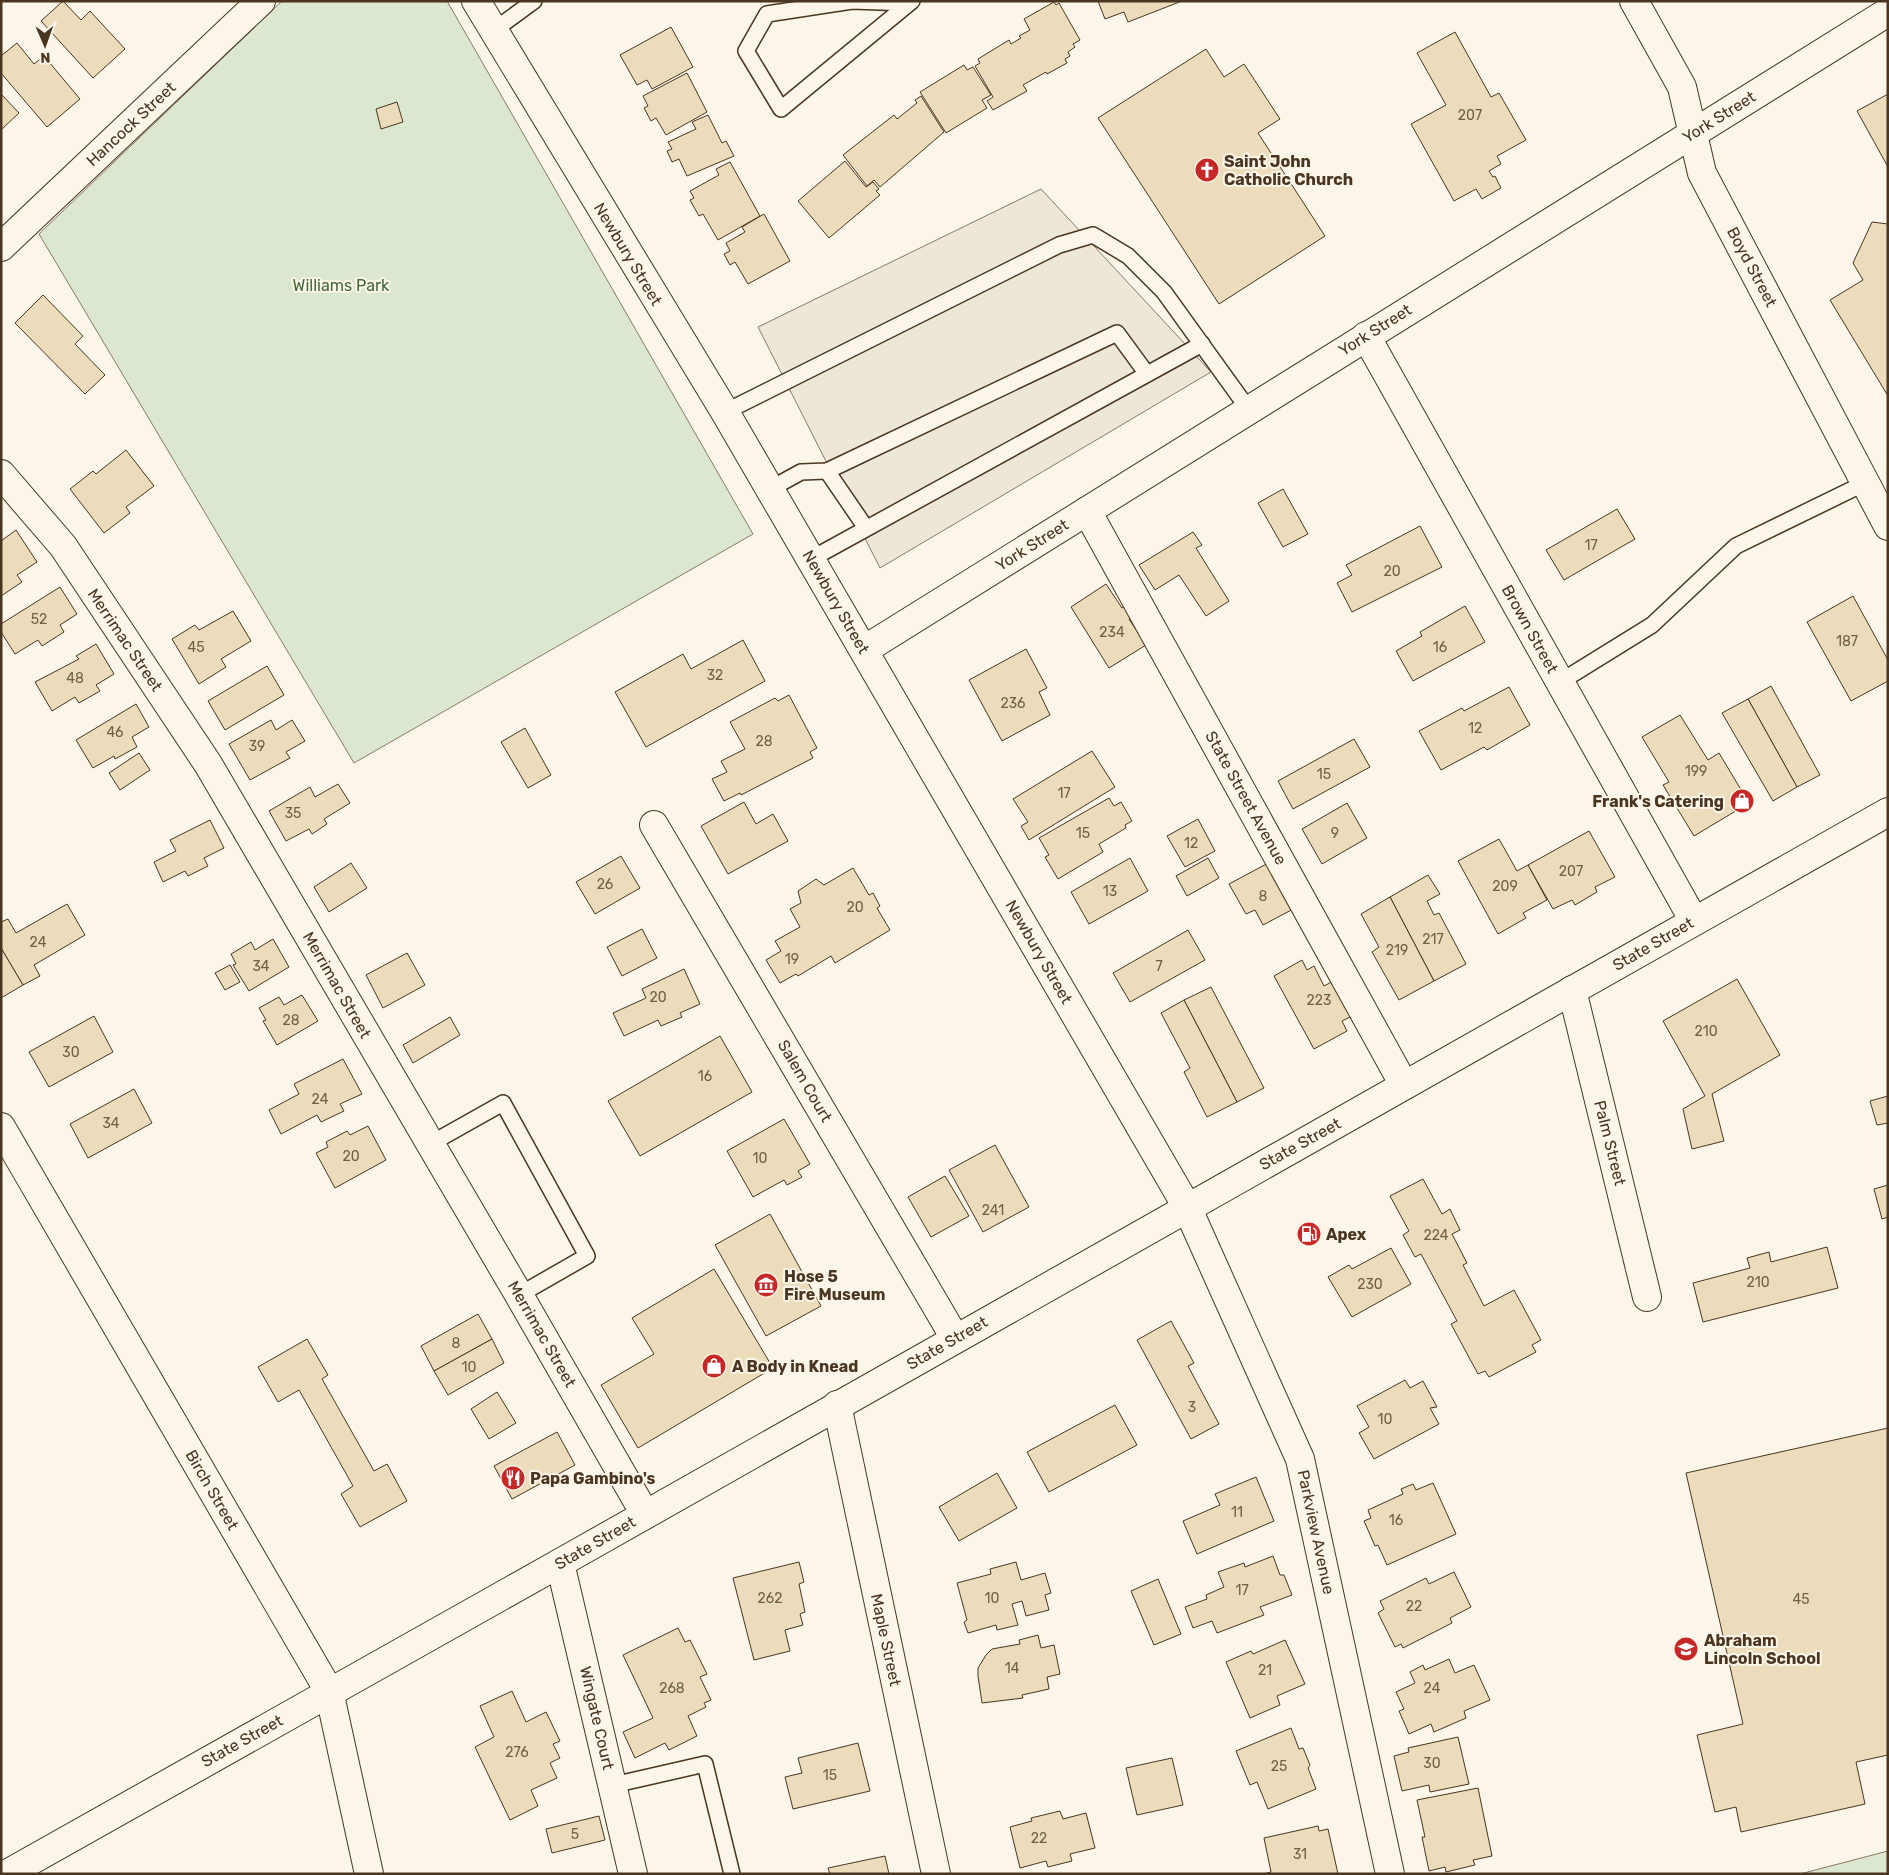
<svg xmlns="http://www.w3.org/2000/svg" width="1889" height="1875" font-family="Rubik,sans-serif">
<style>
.green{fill:#dce7d0;stroke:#887966}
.parking{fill:#ede7d9;stroke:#887966}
.building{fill:#ecdcbc;stroke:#4a3520}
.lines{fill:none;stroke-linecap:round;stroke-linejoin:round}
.lane-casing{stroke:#4a3520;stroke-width:18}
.street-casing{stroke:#4a3520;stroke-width:30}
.primary-casing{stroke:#4a3520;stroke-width:30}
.lane{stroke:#fbf6e9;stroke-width:15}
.street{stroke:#fbf6e9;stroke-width:28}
.primary{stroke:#fbf6e9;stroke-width:28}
.labels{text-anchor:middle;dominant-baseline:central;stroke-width:4;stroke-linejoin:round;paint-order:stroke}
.number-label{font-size:14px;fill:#725f47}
.street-label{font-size:16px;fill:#4a3520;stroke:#fbf6e9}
.poi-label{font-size:16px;font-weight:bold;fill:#4a3520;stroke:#fbf6e9;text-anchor:start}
.park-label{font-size:16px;fill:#436837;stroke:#fbf6e9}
</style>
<rect width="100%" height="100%" fill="#fbf6e9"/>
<g class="green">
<path d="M282 1H447L753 534 354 763 39 234Z"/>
<path d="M1888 1851V1874H1800Z"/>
</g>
<path class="parking" d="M1041 189 1211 372 880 568 758 327Z"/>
<g class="building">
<path d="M63 1 81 20 90 11 125 49 93 78 41 21Z"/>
<path d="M1098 1H1182L1128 22 1124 12 1105 19Z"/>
<path d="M1054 2 1056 5 1059 3 1080 40 1073 44 1075 47 1068 52 1070 56 1065 59 1067 63 1047 74 1046 72 1023 85 1027 91 993 110 987 101 993 97 975 66 980 63 978 59 1009 40 1011 44 1021 38 1019 36 1030 30 1024 19Z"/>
<path d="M671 27 693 67 652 89 647 80 637 85 620 55Z"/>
<path d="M1455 32 1491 97 1499 93 1526 140 1497 156 1501 164 1489 171 1493 177 1495 176 1501 188 1482 199 1476 189 1454 201 1411 124 1446 105 1417 53Z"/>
<path d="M17 43 34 64 44 56 80 99 47 127 1 73V56Z"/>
<path d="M1206 49 1224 77 1244 64 1280 119 1258 133 1325 236 1219 304 1098 118Z"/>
<path d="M964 65 967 70 973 67 991 95 982 100 987 108 946 133 920 92Z"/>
<path d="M687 73 707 112 666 135 656 118 651 121 644 108 648 106 643 96Z"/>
<path d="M1 94 19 113 1 130Z"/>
<path d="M1888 94V167L1857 111Z"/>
<path d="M921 96 944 132 880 187 874 180 867 186 843 155 894 115 897 119 917 103 915 100Z"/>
<path d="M397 102 403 122 381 129 376 109Z"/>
<path d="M708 115 722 143 726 141 734 156 687 176 679 159 672 162 667 151 672 149 668 142 696 129 692 122Z"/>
<path d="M845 161 866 187 873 182 879 189 876 191 880 195 829 238 798 201Z"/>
<path d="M730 162 760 216 718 240 703 214 699 216 690 200 694 198 690 191 719 175 716 169Z"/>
<path d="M764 214 790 261 748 284 735 262 730 265 724 254 730 251 726 243 745 232 742 227Z"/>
<path d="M1872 222 1888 224V396L1830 300 1863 280 1853 263Z"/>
<path d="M43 295 83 336 75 344 105 375 85 394 15 323Z"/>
<path d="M126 450 154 486 126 507 130 513 104 533 70 489 93 471 96 474Z"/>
<path d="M1283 489 1308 534 1283 547 1258 503Z"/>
<path d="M1617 509 1635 539 1564 580 1546 550Z"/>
<path d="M1420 526 1442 567 1352 612 1337 583 1352 575 1346 565Z"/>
<path d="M16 530 37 562 17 575 22 582 1 596V541Z"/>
<path d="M1193 532 1202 545 1196 548 1229 601 1206 616 1179 575 1155 590 1139 565Z"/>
<path d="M1106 584 1122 608 1127 605 1134 616 1129 619 1146 645 1109 668 1071 607Z"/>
<path d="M60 587 77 614 60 625 64 632 42 646 38 640 15 654 1 632V624Z"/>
<path d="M1853 596 1888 660V681L1851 701 1807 622Z"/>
<path d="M1465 606 1485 642 1413 681 1396 651 1422 636 1420 632Z"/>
<path d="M233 611 251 641 221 659 226 667 199 684 172 639 195 625 199 630Z"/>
<path d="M743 640 765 681 646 747 615 692 683 654 691 669Z"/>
<path d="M96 644 114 674 96 685 100 691 79 703 75 697 52 711 35 682 79 659 76 656Z"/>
<path d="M1026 649 1047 688 1039 692 1050 715 1002 741 969 680Z"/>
<path d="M267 666 284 695 225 730 208 701Z"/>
<path d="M1771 686 1820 775 1797 787 1748 699Z"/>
<path d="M1509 687 1530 725 1487 750 1484 747 1441 770 1419 731 1462 708 1464 711Z"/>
<path d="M789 695 817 748 810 752 813 758 741 795 740 793 724 801 712 779 727 772 721 761 745 749 730 722 775 698 778 701Z"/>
<path d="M1748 699 1797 787 1773 801 1722 713Z"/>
<path d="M136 704 149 727 132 737 137 747 115 759 114 756 93 768 76 740Z"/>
<path d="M1680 715 1708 760 1719 753 1749 803 1694 836 1663 785 1669 782 1642 737Z"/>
<path d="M271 720 276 730 292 720 305 741 286 752 290 758 250 780 229 744Z"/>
<path d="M525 728 551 775 528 788 501 742Z"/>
<path d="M1354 739 1370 767 1293 809 1278 781Z"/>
<path d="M1092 751 1115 787 1029 840 1021 826 1028 822 1013 799Z"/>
<path d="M139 753 150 770 120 790 109 773Z"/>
<path d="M338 784 350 803 324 819 327 824 312 834 309 829 286 841 269 811 310 787 315 797Z"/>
<path d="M1109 798 1114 806 1121 802 1132 821 1125 825 1126 828 1099 844 1103 852 1058 879 1045 857 1049 855 1039 838Z"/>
<path d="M744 802 756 824 773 814 788 841 728 874 701 826Z"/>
<path d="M1347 803 1367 838 1322 864 1302 829Z"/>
<path d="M1198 819 1215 851 1185 867 1167 836Z"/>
<path d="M210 820 224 848 204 858 208 866 188 876 185 871 163 882 154 862 176 851 170 840Z"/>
<path d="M1589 831 1615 877 1595 887 1597 892 1575 905 1572 900 1553 909 1528 865Z"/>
<path d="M1499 839 1517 871 1528 865 1547 900 1523 913 1526 918 1498 934 1458 861Z"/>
<path d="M621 856 640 888 595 914 576 882Z"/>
<path d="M1130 858 1148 891 1089 924 1071 892Z"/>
<path d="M1208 858 1219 878 1187 896 1176 876Z"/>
<path d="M1272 861 1297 907 1263 925 1255 910 1246 914 1229 884Z"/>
<path d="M351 863 367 888 329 912 314 887Z"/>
<path d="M853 868 869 895 873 893 880 906 877 908 890 930 835 963 831 956 798 976 796 974 780 983 766 960 781 951 775 941 800 927 790 909 801 903 798 891 816 879 824 885Z"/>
<path d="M1428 875 1440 894 1427 901 1434 915 1439 913 1466 964 1434 981 1390 897Z"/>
<path d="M1390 897 1434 981 1399 1000 1372 952 1379 947 1361 914Z"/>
<path d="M67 904 85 935 34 965 40 976 23 985 1 948V922L8 919 16 933Z"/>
<path d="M642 929 657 958 622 976 607 947Z"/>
<path d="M1188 930 1205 960 1130 1002 1113 973Z"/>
<path d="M273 939 289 967 249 991 233 965 236 964 231 954 251 942 255 950Z"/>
<path d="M1 948 23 985 1 998Z"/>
<path d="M407 953 425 985 383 1008 366 975Z"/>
<path d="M1302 960 1307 970 1314 966 1324 986 1339 978 1358 1013 1342 1021 1347 1031 1314 1049 1274 976Z"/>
<path d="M230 965 240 982 225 990 215 973Z"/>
<path d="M684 969 700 1004 680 1013 682 1017 661 1026 658 1020 624 1036 613 1013 646 998 642 989Z"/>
<path d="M1737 979 1780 1055 1712 1094 1724 1141 1692 1149 1683 1109 1705 1096 1663 1021Z"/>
<path d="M1211 987 1264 1088 1237 1102 1184 1000Z"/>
<path d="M302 995 318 1021 277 1045 263 1021 266 1020 259 1008 279 997 284 1005Z"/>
<path d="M1184 1000 1237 1102 1207 1117 1184 1072 1190 1068 1161 1013Z"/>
<path d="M94 1016 113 1052 49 1087 29 1052Z"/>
<path d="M450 1017 460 1035 413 1063 403 1045Z"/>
<path d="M720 1036 752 1092 640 1156 608 1101Z"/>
<path d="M343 1059 362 1094 340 1104 344 1111 321 1122 317 1115 281 1134 269 1110 299 1094 294 1084Z"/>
<path d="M134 1089 152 1123 88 1158 70 1124Z"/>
<path d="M1888 1096V1123L1877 1125 1870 1101Z"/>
<path d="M784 1119 810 1164 798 1171 802 1177 787 1185 784 1180 753 1197 727 1151Z"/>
<path d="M368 1126 386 1160 335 1188 316 1153 328 1147 326 1142 347 1131 350 1135Z"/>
<path d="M995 1145 1029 1207 983 1232 949 1170Z"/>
<path d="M945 1176 969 1216 931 1237 908 1197Z"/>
<path d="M1423 1179 1442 1214 1450 1209 1460 1230 1452 1234 1467 1263 1463 1265 1484 1306 1514 1290 1541 1340 1532 1345 1536 1352 1489 1377 1485 1371 1478 1374 1451 1324 1457 1321 1421 1254 1415 1257 1403 1235 1409 1231 1390 1196Z"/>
<path d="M1888 1185V1217L1882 1219 1874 1189Z"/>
<path d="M770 1214 821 1306 766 1336 715 1245Z"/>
<path d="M1827 1247 1838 1288 1703 1322 1693 1283 1750 1268 1747 1258 1769 1252 1771 1262Z"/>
<path d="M1391 1248 1411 1284 1352 1317 1328 1277 1349 1265 1352 1269Z"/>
<path d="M714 1269 773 1368 638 1448 601 1385 654 1354 632 1318Z"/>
<path d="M478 1314 492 1339 434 1371 421 1346Z"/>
<path d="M1171 1321 1194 1363 1188 1366 1219 1424 1191 1439 1137 1340Z"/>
<path d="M307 1339 328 1375 322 1379 374 1471 387 1464 407 1501 360 1527 341 1494 353 1486 299 1390 278 1402 258 1367Z"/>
<path d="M492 1339 504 1363 448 1395 434 1371Z"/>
<path d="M1405 1380 1410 1388 1423 1381 1437 1407 1430 1408 1439 1424 1374 1459 1359 1433 1369 1427 1357 1406Z"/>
<path d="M497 1392 516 1423 489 1439 471 1409Z"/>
<path d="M1115 1405 1137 1445 1049 1492 1027 1452Z"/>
<path d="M1888 1428V1755L1856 1762 1865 1804 1741 1832 1736 1807 1715 1812 1697 1735 1743 1724 1686 1473Z"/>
<path d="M557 1432 575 1465 512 1499 494 1466Z"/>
<path d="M997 1473 1017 1508 959 1541 939 1507Z"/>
<path d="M1256 1477 1274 1521 1197 1554 1183 1521 1220 1505 1215 1494Z"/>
<path d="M1433 1483 1456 1534 1387 1565 1378 1545 1375 1546 1364 1521 1371 1518 1368 1510 1403 1494 1401 1489 1413 1484 1416 1490Z"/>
<path d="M1273 1556 1280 1575H1284L1292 1595 1260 1607 1264 1615 1217 1633 1212 1621 1193 1628 1185 1607 1207 1599 1206 1595 1224 1587 1218 1572 1244 1563 1245 1567Z"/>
<path d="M799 1562 804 1582 799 1584 805 1612 800 1614 803 1625 785 1630 790 1651 754 1660 733 1578Z"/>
<path d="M1016 1562 1021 1580 1045 1573 1051 1593 1045 1595 1049 1610 1026 1616 1022 1601 1012 1604 1018 1625 997 1630 996 1625 968 1633 964 1622 967 1620 957 1583 991 1574 990 1569Z"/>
<path d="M1454 1572 1471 1607 1450 1618 1452 1623 1403 1648 1401 1644 1395 1647 1378 1613 1384 1609 1380 1601 1426 1578 1429 1584Z"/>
<path d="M1158 1579 1181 1634 1154 1645 1131 1591Z"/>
<path d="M678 1628 685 1642 690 1640 707 1674 700 1677 711 1700 704 1703 706 1707 688 1716 697 1736 669 1750 665 1743 635 1758 623 1732 653 1718 623 1655Z"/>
<path d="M1038 1635 1041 1648 1054 1645 1060 1674 1047 1677 1049 1689 1022 1695 1023 1698 982 1703 978 1676V1668L986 1655 992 1649 1020 1644 1019 1640Z"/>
<path d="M1285 1640 1305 1684 1277 1696 1280 1705 1250 1718 1226 1662 1251 1651 1253 1654Z"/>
<path d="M1449 1659 1455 1673 1474 1665 1490 1700 1464 1711 1466 1718 1434 1732 1431 1724 1409 1734 1399 1711 1404 1709 1396 1692 1415 1683 1410 1672 1423 1665 1425 1670Z"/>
<path d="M512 1691 526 1722 546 1712 560 1741 553 1744 560 1758 550 1763 557 1778 531 1790 538 1806 510 1820 475 1747 494 1737 480 1706Z"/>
<path d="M1291 1728 1299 1749 1303 1748 1310 1765 1308 1768 1316 1789 1268 1809 1257 1782 1250 1785 1236 1751Z"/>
<path d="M1458 1737 1469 1784 1430 1792 1429 1785 1402 1791 1394 1756 1409 1752 1408 1748Z"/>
<path d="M858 1743 870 1791 793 1809 785 1777 802 1773 798 1758Z"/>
<path d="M1172 1758 1183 1805 1137 1815 1126 1768Z"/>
<path d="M1478 1788 1492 1856 1473 1860 1475 1865 1446 1872 1445 1867 1429 1871 1422 1837H1425L1417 1800Z"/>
<path d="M1060 1811 1063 1819 1086 1813 1095 1848 1070 1854 1072 1861 1048 1867 1046 1861 1020 1868 1010 1827 1032 1821 1031 1818Z"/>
<path d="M599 1816 605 1840 552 1853 546 1829Z"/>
<path d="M1318 1826 1319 1831 1328 1829 1338 1874H1263L1271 1872 1264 1838Z"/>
<path d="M885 1856 889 1874H830L828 1868Z"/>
</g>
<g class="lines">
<defs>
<g id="lane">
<path d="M908 3 852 1 767 14 746 51 781 109 912 1"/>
<path d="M493 31 534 1"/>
<path d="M725 412 1059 245 1093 235 1128 256 1164 292 1249 410"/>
<path d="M827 471 866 528"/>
<path d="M770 489 801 472 827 471 1117 333 1147 374"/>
<path d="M811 559 1202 344"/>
<path d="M1560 682 1652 625 1736 546 1865 483"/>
<path d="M430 1144 503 1103 587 1256 519 1295"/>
<path d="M613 1785 705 1764 732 1874"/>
</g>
<g id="street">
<path d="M476 1 725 412 1187 1207 1300 1459 1390 1874"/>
<path d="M1634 1 1682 87 1702 173 1888 526"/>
<path d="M1366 336 1694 921"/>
<path d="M1 474 63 546 208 764 519 1295 645 1514"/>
<path d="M1087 511 1404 1085"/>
<path d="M864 650 1888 12"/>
<path d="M654 825 955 1338"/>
<path d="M1572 990 1647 1297"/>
<path d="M1 1127 329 1691 369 1874"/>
<path d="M837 1405 936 1874"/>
<path d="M560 1563 633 1874"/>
</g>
<g id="primary">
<path d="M1 247 261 1"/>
<path d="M7 1874 560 1563 1888 812"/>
</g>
</defs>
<use href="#lane" class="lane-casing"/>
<use href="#street" class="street-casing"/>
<use href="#primary" class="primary-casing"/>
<use href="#lane" class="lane"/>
<use href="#street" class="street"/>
<use href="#primary" class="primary"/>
</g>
<defs>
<symbol id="church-disc" viewBox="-11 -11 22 22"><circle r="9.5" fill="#c62828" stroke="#fbf6e9"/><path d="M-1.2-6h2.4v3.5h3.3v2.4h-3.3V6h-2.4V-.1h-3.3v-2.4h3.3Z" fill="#fff"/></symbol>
<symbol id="shop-disc" viewBox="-11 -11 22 22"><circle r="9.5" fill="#c62828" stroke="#fbf6e9"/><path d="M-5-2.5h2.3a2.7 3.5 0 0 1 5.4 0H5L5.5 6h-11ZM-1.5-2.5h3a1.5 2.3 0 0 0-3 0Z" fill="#fff"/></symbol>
<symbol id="fuel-disc" viewBox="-11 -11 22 22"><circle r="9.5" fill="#c62828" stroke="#fbf6e9"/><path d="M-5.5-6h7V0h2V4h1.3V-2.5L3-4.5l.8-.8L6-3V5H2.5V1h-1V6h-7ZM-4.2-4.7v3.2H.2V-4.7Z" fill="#fff"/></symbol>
<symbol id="museum-disc" viewBox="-11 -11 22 22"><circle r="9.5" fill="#c62828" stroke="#fbf6e9"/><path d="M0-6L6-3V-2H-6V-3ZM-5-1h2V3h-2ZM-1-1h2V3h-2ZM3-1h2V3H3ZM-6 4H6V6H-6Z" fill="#fff"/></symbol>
<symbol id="restaurant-disc" viewBox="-11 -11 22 22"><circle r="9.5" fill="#c62828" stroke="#fbf6e9"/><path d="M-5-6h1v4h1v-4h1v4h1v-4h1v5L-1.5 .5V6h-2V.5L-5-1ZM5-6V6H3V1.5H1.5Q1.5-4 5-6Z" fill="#fff"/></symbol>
<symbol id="school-disc" viewBox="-11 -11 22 22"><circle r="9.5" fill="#c62828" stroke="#fbf6e9"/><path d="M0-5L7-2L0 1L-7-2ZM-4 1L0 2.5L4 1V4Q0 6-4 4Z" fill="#fff"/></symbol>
</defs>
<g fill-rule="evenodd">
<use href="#church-disc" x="1193" y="156" width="28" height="28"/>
<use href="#shop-disc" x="1728" y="787" width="28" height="28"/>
<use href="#fuel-disc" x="1295" y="1220" width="28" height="28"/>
<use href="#museum-disc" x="752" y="1271" width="28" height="28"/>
<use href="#shop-disc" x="700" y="1352" width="28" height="28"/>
<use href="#restaurant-disc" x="499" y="1464" width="28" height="28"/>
<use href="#school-disc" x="1672" y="1635" width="28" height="28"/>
</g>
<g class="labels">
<g class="number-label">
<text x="1470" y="115">207</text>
<text x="1591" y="545">17</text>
<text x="1392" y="571">20</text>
<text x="39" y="619">52</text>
<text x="1112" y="632">234</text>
<text x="1847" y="641">187</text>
<text x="196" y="647">45</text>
<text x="1440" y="647">16</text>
<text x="715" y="675">32</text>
<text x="75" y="678">48</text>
<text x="1013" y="703">236</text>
<text x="1475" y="728">12</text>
<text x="115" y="732">46</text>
<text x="764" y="741">28</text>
<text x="257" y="746">39</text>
<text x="1696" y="771">199</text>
<text x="1324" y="774">15</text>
<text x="1064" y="793">17</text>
<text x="293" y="813">35</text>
<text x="1083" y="833">15</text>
<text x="1335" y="833">9</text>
<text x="1191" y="843">12</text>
<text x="1571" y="871">207</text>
<text x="605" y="884">26</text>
<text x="1505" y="886">209</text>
<text x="1110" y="891">13</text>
<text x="1263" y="896">8</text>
<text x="855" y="907">20</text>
<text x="1433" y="939">217</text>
<text x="38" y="942">24</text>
<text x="1397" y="950">219</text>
<text x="792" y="959">19</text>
<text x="261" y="966">34</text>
<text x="1159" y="966">7</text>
<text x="658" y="997">20</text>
<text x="1319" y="1000">223</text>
<text x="291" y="1020">28</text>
<text x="1706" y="1031">210</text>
<text x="71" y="1052">30</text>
<text x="705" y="1076">16</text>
<text x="320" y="1099">24</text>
<text x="111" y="1123">34</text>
<text x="351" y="1156">20</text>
<text x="760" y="1158">10</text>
<text x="993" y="1210">241</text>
<text x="1436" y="1235">224</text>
<text x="1758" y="1282">210</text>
<text x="1370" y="1284">230</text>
<text x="456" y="1343">8</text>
<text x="469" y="1367">10</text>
<text x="1192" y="1407">3</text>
<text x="1385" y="1419">10</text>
<text x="1237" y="1512">11</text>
<text x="1396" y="1520">16</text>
<text x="1242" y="1590">17</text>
<text x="770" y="1598">262</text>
<text x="992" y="1598">10</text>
<text x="1801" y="1599">45</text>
<text x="1414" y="1606">22</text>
<text x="1012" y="1668">14</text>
<text x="1265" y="1670">21</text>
<text x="672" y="1688">268</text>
<text x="1432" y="1688">24</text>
<text x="517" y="1752">276</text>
<text x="1432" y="1763">30</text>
<text x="1279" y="1766">25</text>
<text x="830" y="1775">15</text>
<text x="575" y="1834">5</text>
<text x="1039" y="1838">22</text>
<text x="1300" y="1854">31</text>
</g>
<g class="street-label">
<text transform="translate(1719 117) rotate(-32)">York Street</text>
<text transform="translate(131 124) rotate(-43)">Hancock Street</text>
<text transform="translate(628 254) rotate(59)">Newbury Street</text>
<text transform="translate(1752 267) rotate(62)">Boyd Street</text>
<text transform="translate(1375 330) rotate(-32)">York Street</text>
<text transform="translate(1032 545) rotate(-32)">York Street</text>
<text transform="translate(836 602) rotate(60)">Newbury Street</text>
<text transform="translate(1530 629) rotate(61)">Brown Street</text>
<text transform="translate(125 640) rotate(56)">Merrimac Street</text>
<text transform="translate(1246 798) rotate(61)">State Street Avenue</text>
<text transform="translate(1653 944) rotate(-30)">State Street</text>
<text transform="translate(1039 952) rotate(60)">Newbury Street</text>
<text transform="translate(337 985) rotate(60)">Merrimac Street</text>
<text transform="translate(805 1081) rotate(60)">Salem Court</text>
<text transform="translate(1610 1143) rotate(76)">Palm Street</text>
<text transform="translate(1300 1144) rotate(-29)">State Street</text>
<text transform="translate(542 1334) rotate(60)">Merrimac Street</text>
<text transform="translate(947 1343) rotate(-30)">State Street</text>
<text transform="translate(212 1490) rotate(60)">Birch Street</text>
<text transform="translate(1316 1532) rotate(78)">Parkview Avenue</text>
<text transform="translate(595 1543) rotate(-30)">State Street</text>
<text transform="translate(886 1640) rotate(78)">Maple Street</text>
<text transform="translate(597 1718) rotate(77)">Wingate Court</text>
<text transform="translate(242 1741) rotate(-29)">State Street</text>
</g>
<g class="poi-label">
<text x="1224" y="161">Saint John<tspan x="1224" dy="18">Catholic Church</tspan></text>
<text x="1724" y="801" text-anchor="end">Frank's Catering</text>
<text x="1326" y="1234">Apex</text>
<text x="784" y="1276">Hose 5<tspan x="784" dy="18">Fire Museum</tspan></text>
<text x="732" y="1366">A Body in Knead</text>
<text x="530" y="1478">Papa Gambino's</text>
<text x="1704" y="1640">Abraham<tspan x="1704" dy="18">Lincoln School</tspan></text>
</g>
<g class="park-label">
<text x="341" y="285">Williams Park</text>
</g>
</g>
<rect width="1889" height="1875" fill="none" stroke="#4a3520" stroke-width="5"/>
<g transform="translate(45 45) rotate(178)" stroke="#fbf6e9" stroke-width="4" paint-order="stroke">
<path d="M0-4L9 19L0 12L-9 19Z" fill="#4a3520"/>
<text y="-8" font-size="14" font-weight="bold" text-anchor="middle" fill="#4a3520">N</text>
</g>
</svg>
